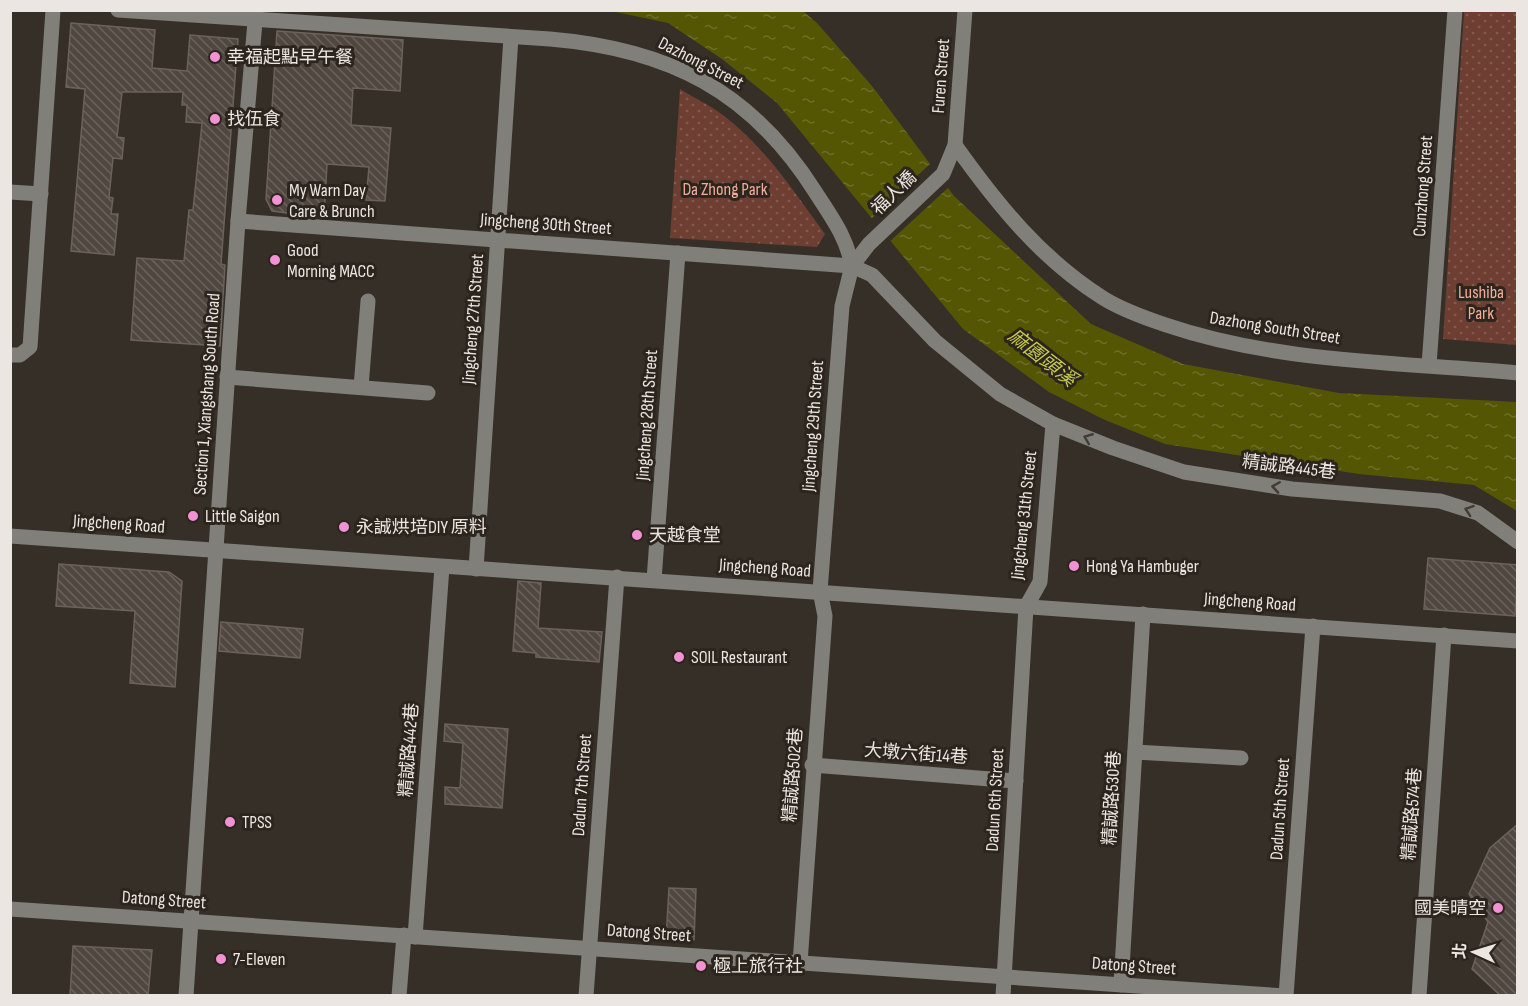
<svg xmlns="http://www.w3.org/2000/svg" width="1528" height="1006" font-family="'Sofia Sans Condensed','Noto Sans TC',sans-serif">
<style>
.park{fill:url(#park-dots)}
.water{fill:url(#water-ripples)}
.pier{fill:#362f27}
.building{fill:url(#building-back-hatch);stroke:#6c625b;stroke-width:1.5}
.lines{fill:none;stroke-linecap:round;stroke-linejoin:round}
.minor{stroke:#807f7a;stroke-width:15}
.oneway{stroke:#413c34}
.poi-dot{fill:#f391d5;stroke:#2c251d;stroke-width:2}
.labels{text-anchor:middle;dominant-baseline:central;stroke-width:6;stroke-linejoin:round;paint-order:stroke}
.poi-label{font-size:18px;fill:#ebe6e1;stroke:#2c251d;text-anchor:start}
.street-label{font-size:18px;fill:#ebe6e1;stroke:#2c251d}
.park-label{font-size:18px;fill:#f3ac99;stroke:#2c251d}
.water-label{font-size:20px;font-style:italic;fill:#c6cc4e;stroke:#2c251d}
</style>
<defs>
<pattern id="park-dots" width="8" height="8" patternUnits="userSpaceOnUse" patternTransform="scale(1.5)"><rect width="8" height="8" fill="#6d3e31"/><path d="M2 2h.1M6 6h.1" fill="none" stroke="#825a4f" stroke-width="1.8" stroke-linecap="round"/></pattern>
<pattern id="water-ripples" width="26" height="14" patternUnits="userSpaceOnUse" patternTransform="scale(1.5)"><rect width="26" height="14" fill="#545604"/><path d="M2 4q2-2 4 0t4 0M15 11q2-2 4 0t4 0" fill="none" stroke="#6d6e28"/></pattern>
<pattern id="building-back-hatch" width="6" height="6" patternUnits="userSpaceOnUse" patternTransform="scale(1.5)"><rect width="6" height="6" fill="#514741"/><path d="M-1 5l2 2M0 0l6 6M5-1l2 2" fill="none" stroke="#6a625c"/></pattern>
</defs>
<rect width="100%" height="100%" fill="#362f27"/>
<g class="park">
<path d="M1464 11H1517V345L1443 339Z"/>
<path d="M680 89C694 98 710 105 723 115 765 147 794 192 825 234L817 247 670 238Z"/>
</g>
<path class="water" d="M611 11H803L817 23 872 86 954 196 1091 324 1183 364 1339 393 1517 402V511L1474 485 1359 474 1165 444 1105 420 1049 392 963 329 777 103 722 59 668 23Z"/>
<path class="pier" d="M931 163 950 186 887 244 869 221Z"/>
<g class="building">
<path d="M71 23 155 30 152 68 187 71 190 35 238 39 221 264 225 265 220 346 131 340 137 258 184 261 189 210H193L202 123 186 122 187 105H182L183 92H122L117 137 124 138 122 159 113 158 109 197 113 198 111 214H118L114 255 71 251 85 89 66 87Z"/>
<path d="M277 31 403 40 400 91 353 88 351 125 391 128 385 201 366 200 369 167 327 164 324 218 272 211 266 199Z"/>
<path d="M1428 558 1518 565 1515 616 1424 609Z"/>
<path d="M59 564 169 572 182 581 175 687 130 683 135 611 56 606Z"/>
<path d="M518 581 541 583 538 628 602 632 599 662 536 657V653L513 651Z"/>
<path d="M221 622 303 629 300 658 219 651Z"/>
<path d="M445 724 508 729 502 808 445 804V787L460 788 463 743 444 741Z"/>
<path d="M1518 824V996H1501L1472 969 1488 922 1469 894 1490 848Z"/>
<path d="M669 888 696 889 694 940 666 939Z"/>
<path d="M73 946 152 950 148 996H70Z"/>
</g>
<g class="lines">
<g class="minor">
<path d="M118 10 550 39C669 49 752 91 816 193 832 218 846 236 852 266"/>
<path d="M955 145C997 204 1041 259 1103 298 1122 310 1145 318 1166 325 1278 363 1400 362 1518 373"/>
<path d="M10 192 41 194"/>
<path d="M238 221 852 266 872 275 935 341 1000 394 1053 424 1113 448 1184 472 1292 489 1440 501 1478 513 1518 542"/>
<path d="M10 355H20L30 347 53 10"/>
<path d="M1429 365 1455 10"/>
<path d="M227 377 428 393"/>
<path d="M361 387 368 301"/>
<path d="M10 536 1518 641"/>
<path d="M476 569 511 37"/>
<path d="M654 580 678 253"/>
<path d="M1135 752 1241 758"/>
<path d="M812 765 1016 781"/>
<path d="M10 909 1285 996"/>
<path d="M415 937 442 567"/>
<path d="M800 963 825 616 820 591 842 306 852 266 869 244 943 174 955 145 965 10"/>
<path d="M1121 985 1143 614"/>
<path d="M186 996 238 221 256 10"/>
<path d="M399 996 404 935"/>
<path d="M586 996 617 577"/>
<path d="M1003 996 1026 607 1040 582 1053 424"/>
<path d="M1286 996 1313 626"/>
<path d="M1419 996 1444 635"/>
</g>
</g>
<defs><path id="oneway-chevron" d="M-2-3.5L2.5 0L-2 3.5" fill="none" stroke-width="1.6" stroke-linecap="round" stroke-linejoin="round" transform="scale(1.5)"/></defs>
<g class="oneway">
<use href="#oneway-chevron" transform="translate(1088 438) rotate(-158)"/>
<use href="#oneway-chevron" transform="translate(1276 487) rotate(-171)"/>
<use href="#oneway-chevron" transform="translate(1469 510) rotate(-161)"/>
</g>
<g class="poi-dot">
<circle cx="215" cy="57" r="6"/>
<circle cx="215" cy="119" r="6"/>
<circle cx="277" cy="200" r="6"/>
<circle cx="275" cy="260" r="6"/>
<circle cx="193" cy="516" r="6"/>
<circle cx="344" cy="527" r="6"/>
<circle cx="637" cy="535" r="6"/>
<circle cx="1074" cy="566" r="6"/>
<circle cx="679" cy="657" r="6"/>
<circle cx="230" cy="822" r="6"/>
<circle cx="1498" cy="908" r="6"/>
<circle cx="221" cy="959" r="6"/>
<circle cx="701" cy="966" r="6"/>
</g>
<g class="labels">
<g class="poi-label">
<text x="227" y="57">幸福起點早午餐</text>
<text x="227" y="119">找伍食</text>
<text x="289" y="190">My Warn Day<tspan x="289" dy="21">Care &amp; Brunch</tspan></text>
<text x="287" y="250">Good<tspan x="287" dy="21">Morning MACC</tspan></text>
<text x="205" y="516">Little Saigon</text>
<text x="356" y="527">永誠烘培DIY 原料</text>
<text x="649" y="535">天越食堂</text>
<text x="1086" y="566">Hong Ya Hambuger</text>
<text x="691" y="657">SOIL Restaurant</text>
<text x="242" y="822">TPSS</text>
<text x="1486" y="908" text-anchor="end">國美晴空</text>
<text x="233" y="959">7-Eleven</text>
<text x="713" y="966">極上旅行社</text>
</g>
<g class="street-label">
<text transform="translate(701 63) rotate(27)">Dazhong Street</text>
<text transform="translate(941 76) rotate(-86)">Furen Street</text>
<text transform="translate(1423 186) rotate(-86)">Cunzhong Street</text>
<text transform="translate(894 193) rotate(-44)">福人橋</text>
<text transform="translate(546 224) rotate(4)">Jingcheng 30th Street</text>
<text transform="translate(473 319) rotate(-86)">Jingcheng 27th Street</text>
<text transform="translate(1275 328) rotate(9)">Dazhong South Street</text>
<text transform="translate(207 394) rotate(-86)">Section 1, Xiangshang South Road</text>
<text transform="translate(647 415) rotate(-86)">Jingcheng 28th Street</text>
<text transform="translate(813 426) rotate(-86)">Jingcheng 29th Street</text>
<text transform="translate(1289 467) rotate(7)">精誠路445巷</text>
<text transform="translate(1024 515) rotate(-84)">Jingcheng 31th Street</text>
<text transform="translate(119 524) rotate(4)">Jingcheng Road</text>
<text transform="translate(765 568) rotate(4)">Jingcheng Road</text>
<text transform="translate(1250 602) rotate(4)">Jingcheng Road</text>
<text transform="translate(409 750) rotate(-86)">精誠路442巷</text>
<text transform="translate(916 754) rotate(4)">大墩六街14巷</text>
<text transform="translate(793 775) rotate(-86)">精誠路502巷</text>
<text transform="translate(582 785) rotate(-86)">Dadun 7th Street</text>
<text transform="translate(1112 798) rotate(-87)">精誠路530巷</text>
<text transform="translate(995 800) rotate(-87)">Dadun 6th Street</text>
<text transform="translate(1280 809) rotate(-86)">Dadun 5th Street</text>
<text transform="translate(1412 814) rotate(-86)">精誠路574巷</text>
<text transform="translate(164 900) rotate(4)">Datong Street</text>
<text transform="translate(649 933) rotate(4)">Datong Street</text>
<text transform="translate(1134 966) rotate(4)">Datong Street</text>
</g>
<g class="park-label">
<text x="725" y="189">Da Zhong Park</text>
<text x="1481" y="292">Lushiba<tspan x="1481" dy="21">Park</tspan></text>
</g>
<g class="water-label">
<text transform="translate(1042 358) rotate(38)">麻園頭溪</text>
</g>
</g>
<rect width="1528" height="1006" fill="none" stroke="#ebe6e1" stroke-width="24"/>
<g transform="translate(1474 952) rotate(274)" stroke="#2c251d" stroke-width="4.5" paint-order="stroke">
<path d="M0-4.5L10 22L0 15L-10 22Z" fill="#ebe6e1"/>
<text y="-9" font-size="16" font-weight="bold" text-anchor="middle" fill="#ebe6e1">北</text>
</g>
</svg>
